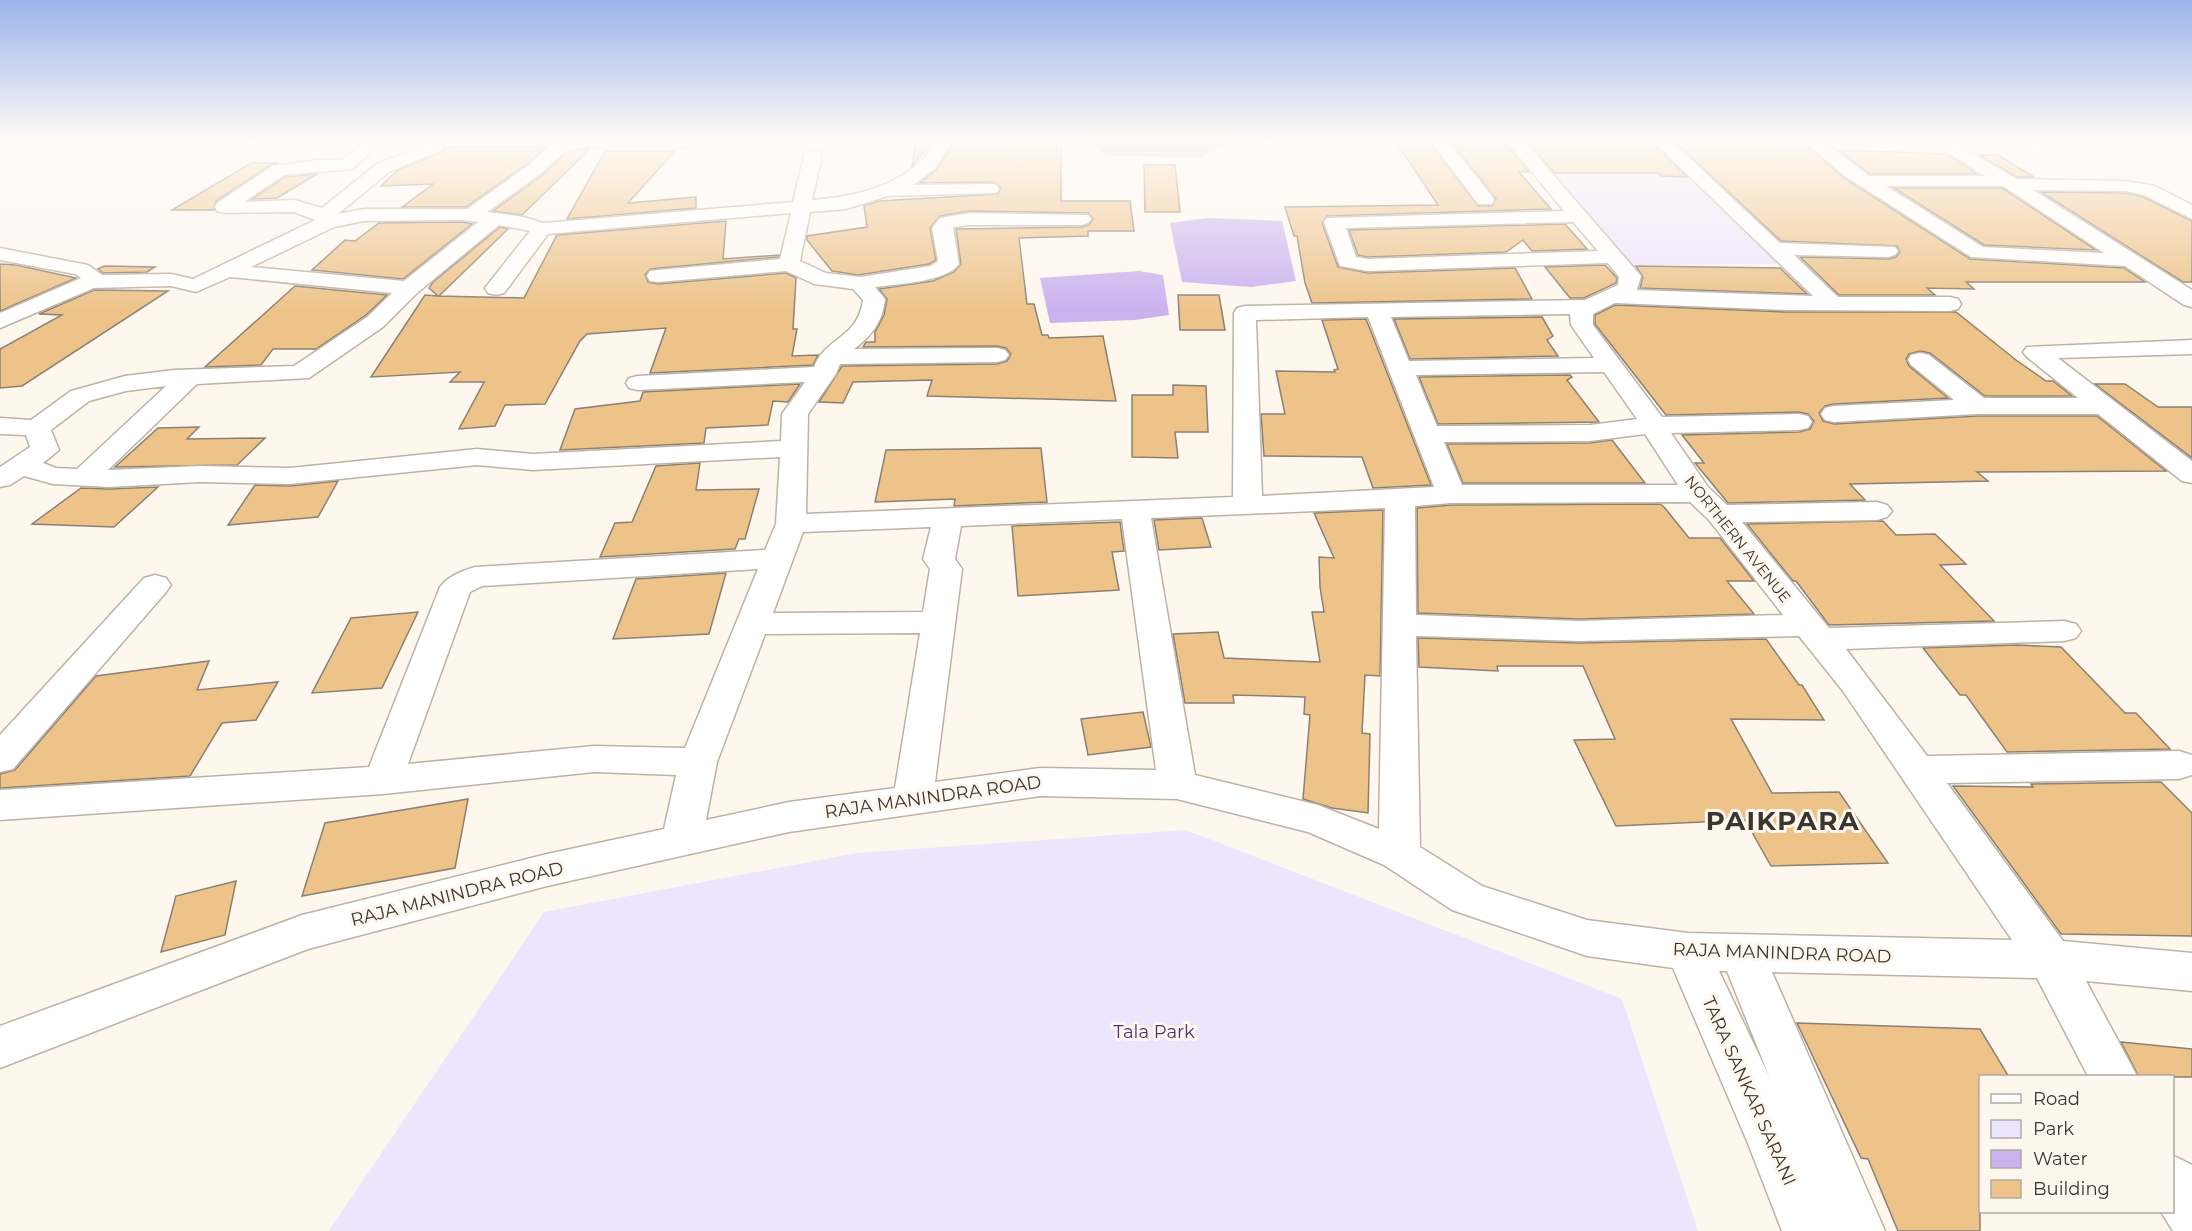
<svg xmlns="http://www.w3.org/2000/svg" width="2192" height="1231" font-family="Montserrat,sans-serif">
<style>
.green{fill:#ede4fd}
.water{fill:#cab2ef}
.building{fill:#edc38a;stroke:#8b8173;stroke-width:1.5}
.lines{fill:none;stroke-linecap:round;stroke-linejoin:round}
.minor-casing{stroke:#bdb2a3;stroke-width:3}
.minor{fill:#fff;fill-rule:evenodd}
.labels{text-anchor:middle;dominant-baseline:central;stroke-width:6;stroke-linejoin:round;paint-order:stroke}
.street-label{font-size:15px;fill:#3b3630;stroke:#fef7ee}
.near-street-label{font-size:18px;fill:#3b3630;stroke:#fef7ee}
.near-park-label{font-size:18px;fill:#513077;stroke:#fef7ee}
.near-district-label{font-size:26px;font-weight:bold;letter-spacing:1.5px;fill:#3b3630;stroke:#fef7ee}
</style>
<rect width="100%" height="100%" fill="#fef7ee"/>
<g class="green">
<path d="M1650 164 1662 176 1695 177 1792 264 1620 265 1545 173Z"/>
<path d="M1186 830 1622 999 1698 1231H329L544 912 857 853Z"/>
</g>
<g class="water">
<path d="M1090 139H1227L1231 143 1200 157 1108 156 1091 143Z"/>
<path d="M1208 218 1282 221 1296 281 1251 287 1182 282 1170 223Z"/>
<path d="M1139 271 1163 275 1169 315 1135 320 1050 323 1040 278Z"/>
</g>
<g class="building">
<path d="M1061 139V201H1130L1134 231H1088V236L1019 238 1027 304H1034L1042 335H1048L1049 338 1103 336 1116 401 927 396 932 380 853 382 843 403 819 402 842 366 997 364 1007 361 1011 354 1006 348 997 346 863 347 866 342H875V332L884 315 887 299 879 289 933 281 954 272 961 264 956 229 1081 227 1089 225 1093 219 1088 213 969 211 940 216 930 228 936 260 929 264 858 275 832 271 807 240V236L867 227 864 206 879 201 998 194 1001 188 996 183 990 182 920 183 936 170 956 140Z"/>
<path d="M1394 139H1427L1478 206H1492L1496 199 1450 140H1503L1529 172H1519L1551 209 1327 216 1322 223 1338 267 1368 273 1515 268 1532 299 1312 303 1305 283 1297 236H1294L1285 207 1438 205Z"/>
<path d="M1596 139H1649L1687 177 1662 176 1658 173H1554L1526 140Z"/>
<path d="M1672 139H1800L1844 178 1970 259 2124 268 2145 282H1966L1974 289 1927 288 1935 295H1839L1800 257 1889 259 1896 257 1900 252 1897 246 1781 241Z"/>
<path d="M916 140H934L912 166Z"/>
<path d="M503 146H547L527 164 466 207H402L433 184 381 186 398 170 442 152 445 147Z"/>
<path d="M581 149H590L522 215 493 211 541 176 565 154Z"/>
<path d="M1839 150 1947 154 1977 174H1870Z"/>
<path d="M605 151H675L628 203 696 197V208L567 219Z"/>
<path d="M1979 155H1998L2034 177H2017Z"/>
<path d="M251 163H278L272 164 216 201 214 210H172Z"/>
<path d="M1144 165H1175L1180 212H1145Z"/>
<path d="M317 174 277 198 252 199 285 177Z"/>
<path d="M1894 188H2002L2096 250 1984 245Z"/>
<path d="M2041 192 2126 193 2143 197 2192 221V282H2183Z"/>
<path d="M726 221 723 259 779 255 778 257 650 269 645 275 648 282 658 284 786 273 796 278 793 329H797L792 356 818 355 813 365 650 373 666 328 587 334 580 341 545 404 505 405 495 426 459 429 484 382H450L460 372 371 377 425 295 438 296 429 288 433 282 500 227 508 229 439 296 524 298 557 235Z"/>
<path d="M462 222 472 224 403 279 312 270 345 240 355 241 379 223Z"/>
<path d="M1565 224 1587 249 1532 251 1523 240 1506 252 1368 257 1358 255 1349 230Z"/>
<path d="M0 264 16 265 76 278 0 311Z"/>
<path d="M1605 265 1617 278 1616 283 1584 298H1570L1545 267Z"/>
<path d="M104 266 155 267 147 272 103 273 98 269Z"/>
<path d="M1636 266 1780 268 1807 294 1640 288 1643 277Z"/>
<path d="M295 286 387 295 366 315 316 349H273L261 365 205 367Z"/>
<path d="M94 290 168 291 22 386 0 388V349L62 315 39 314Z"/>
<path d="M1178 295H1219L1225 330H1180Z"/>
<path d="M1615 305 1786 312H1956L2016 360 2046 381H2053L2072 396H1985L1930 353 1920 351 1909 354 1906 359 1909 366 1948 398 1834 404 1825 406 1819 413 1823 421 1834 424 1978 416H2097L2166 471 1977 472 1988 481 1850 484 1865 500 1728 503 1695 463H1704L1682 435 1799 432 1810 429 1814 421 1808 414 1799 412 1666 415 1595 324V315Z"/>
<path d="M1542 317 1553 336 1547 340 1558 356 1410 359 1394 319Z"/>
<path d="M1366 319 1431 485 1373 488 1362 457 1264 456 1261 414H1285L1276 371 1335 372 1334 370 1338 369 1322 320Z"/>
<path d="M1570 375 1572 377 1567 380 1599 422 1438 424 1419 377Z"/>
<path d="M800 384 788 402 773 401 768 425 706 428 704 443 560 450 575 409 640 401 643 392Z"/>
<path d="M2095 384H2125L2158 407H2192V458Z"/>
<path d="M1173 385 1206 386 1208 432H1175L1178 458 1132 457V395H1173Z"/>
<path d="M199 427 187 439 265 438 237 465 115 467 158 428Z"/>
<path d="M1612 440 1645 483H1463L1447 444 1590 443Z"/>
<path d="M1041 448 1047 502 954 506 955 499 875 502 886 450Z"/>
<path d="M700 463 696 490 759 489 745 539H739L735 549 600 557 615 523 632 522 656 466Z"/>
<path d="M338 481 318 517 228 525 255 485 290 486Z"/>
<path d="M158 487 114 527 32 524 81 488 109 489Z"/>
<path d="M1660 504 1664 507 1689 538H1720L1754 581H1727L1754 614 1579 619 1418 613 1417 508 1451 505Z"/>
<path d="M1383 510 1380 676 1365 675 1362 733 1370 734 1368 813 1332 808 1303 799 1310 715 1304 714 1305 697 1233 695 1234 703H1185L1173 634 1218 632 1224 658 1320 662 1312 612H1324L1320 587 1319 557 1334 558 1314 513Z"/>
<path d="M1202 518 1211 547 1159 550 1154 520Z"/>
<path d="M1883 521 1896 535 1935 534 1966 564 1940 565 1994 621 1829 625 1796 581H1793L1747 524Z"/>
<path d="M1120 522 1124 551 1112 552 1119 590 1018 596 1012 526Z"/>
<path d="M726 573 709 634 613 639 636 579Z"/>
<path d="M418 612 382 688 312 693 351 618Z"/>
<path d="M1418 638 1579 643 1766 639 1799 685H1802L1824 720 1731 719 1772 793 1839 792 1888 863 1771 866 1745 820 1616 826 1574 740 1615 739 1583 666H1497L1498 671 1419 667Z"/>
<path d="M2017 645 2061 647 2125 713H2136L2170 749 2007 752 1966 695H1960L1923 648Z"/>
<path d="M209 661 197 690 278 682 256 720 222 723 190 776 0 788V774L15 770 96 676Z"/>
<path d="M1143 712 1151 747 1088 755 1081 719Z"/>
<path d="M2161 782 2192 813V936L2061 934 1953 786 2033 787 2031 784Z"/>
<path d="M468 799 455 868 302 896 325 823Z"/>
<path d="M236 881 225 935 161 952 176 896Z"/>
<path d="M1797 1023 1980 1029 2009 1077H1980V1231H1898L1868 1159 1861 1158Z"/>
<path d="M2121 1042 2192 1049V1077H2139Z"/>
</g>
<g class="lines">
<defs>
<g id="minor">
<path d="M368 139H386L352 169 284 175 244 202 294 200 322 208 377 164 435 141 443 146 441 150 389 172 338 214 364 209H467L528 166 552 144 572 139H697L692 146 686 147H581L564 152 540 174 487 212 524 217 543 223 793 202 804 155 807 151H819L822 155 812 200C861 196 912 184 938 139H954L934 169 913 185 990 184 996 185 999 189 996 193 888 196 846 209 810 212 800 261 826 273 860 277 930 266 938 261 932 228 940 218 969 213 1088 215 1091 219 1088 223 1081 225H969L953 227 959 264C947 282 896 284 875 287L885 299C883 321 872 336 854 349L997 348 1005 350 1009 355 1005 360 997 362 840 364 836 374 808 414 806 514 1233 497 1234 313 1237 308 1245 306 1585 300 1618 285 1619 277 1608 263 1368 271 1340 266 1324 222 1327 218 1564 211 1505 139H1522L1641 276 1637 290 1813 296 1651 139H1669L1780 243 1895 247 1898 251 1895 255 1888 257 1794 255 1838 297H1950L1958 299 1961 304 1958 309 1950 311 1786 310 1615 303 1593 314V325L1662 417 1799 414 1808 416 1812 422 1808 428 1799 430 1671 433 1708 487 1727 505 1877 502 1887 505 1892 511 1887 517 1877 520 1742 522 1829 628 2064 621 2076 624 2081 631 2076 638 2064 641 1846 649 1927 756 2179 751 2192 755V775L2179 779 1947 783 2063 941 2192 953V991L2086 981 2137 1076H2088L2037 978 1772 972 1885 1231H1782L1747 1141 1673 968 1587 956 1452 910 1384 865 1308 832 1177 799 1040 796 789 832 547 886 308 949 0 1068V1026L302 915 547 854 664 829 676 775 594 772 383 794 0 820V790L369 767 440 587C448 576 462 571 475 567L765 550 776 524 780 457 533 470 477 465 290 484 200 482 109 487 53 484 24 476 10 485 0 487V467L30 447 26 435 0 434V418L31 420 71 391 125 376 174 370 294 366 367 317 392 293 230 277 196 292 171 286 94 288 0 328V313L81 278 75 274 0 260V248L88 265 102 275 171 274 193 279 315 220 294 212 224 213 217 211 215 207 217 203 273 166 317 160H342ZM791 213 780 259 658 270 650 271 647 276 650 281 658 282 786 271 814 284 853 289 863 300C858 339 826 336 814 367L638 376 629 378 626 383 629 388 638 390 805 382 782 414 781 441 533 454 477 449 290 468 200 466 108 470 197 384 309 378 383 327 417 293 499 225 530 231 485 288 488 293 496 295 504 293 548 234ZM462 220 478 222 404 281 251 267 334 227 364 221ZM1573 222 1598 251 1368 259 1356 257 1346 228ZM1570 314 1571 325 1594 358 1409 361 1391 317ZM1368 317 1434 487 1262 496 1256 320ZM1604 372 1637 419 1590 425 1437 426 1416 375ZM166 386 77 469 56 468 43 463 59 450 51 430 89 401 126 391ZM1645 434 1678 485H1462L1444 442 1590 441ZM1690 502 1709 520 1783 615 1579 621 1416 615 1415 506 1451 503ZM1385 508 1379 829 1318 805 1195 775 1151 518ZM1122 519 1156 770 1040 768 935 782 962 569 955 559 961 526ZM931 527 923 559 930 569 923 612 773 613 803 532ZM758 569 685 748 594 746 408 764 470 592 482 586ZM920 633 895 788 789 802 706 820 717 762 765 634ZM1416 636 1579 641 1799 636 1843 691 2012 940 1688 933 1587 920 1482 886 1420 847ZM1719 971H1727L1769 1076Z"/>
<path d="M1429 139H1446L1492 196 1494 200 1492 204H1478Z"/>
<path d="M1802 139H1820L1869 176H1985L1928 139H1948L2016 179 2126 181 2155 186 2192 205V219L2144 195 2126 191 2033 190 2192 290V307L2184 305 2125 266 1971 257 1845 176ZM1886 186H2003L2104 253 1983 247Z"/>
<path d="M2192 340V354L2058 358 2192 461V483L2182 481 2098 414H1978L1834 422 1825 420 1821 414 1825 408 1834 406 1954 400 1911 365 1908 360 1911 355 1920 353 1929 355 1984 398H2078L2027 357 2023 352 2027 347Z"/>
<path d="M155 575 166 578 171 585 166 592 13 769 0 772V735L144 578Z"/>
<path d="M2172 1155 2192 1165V1231H2173L2161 1212H2172Z"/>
</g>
</defs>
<use href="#minor" class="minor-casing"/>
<use href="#minor" class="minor"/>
</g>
<linearGradient id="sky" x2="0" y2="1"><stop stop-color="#9cb3eb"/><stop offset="0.45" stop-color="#fffbf7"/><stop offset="1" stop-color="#fffbf7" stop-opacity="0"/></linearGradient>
<rect width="2192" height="311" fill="url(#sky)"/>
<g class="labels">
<g class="street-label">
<text transform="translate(1738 539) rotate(51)">NORTHERN AVENUE</text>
</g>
<g class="near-street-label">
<text transform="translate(933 797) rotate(-8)">RAJA MANINDRA ROAD</text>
<text transform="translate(457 894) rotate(-14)">RAJA MANINDRA ROAD</text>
<text transform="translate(1782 953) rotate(2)">RAJA MANINDRA ROAD</text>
<text transform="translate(1749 1091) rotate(66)">TARA SANKAR SARANI</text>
</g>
<g class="near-park-label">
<text x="1154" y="1032">Tala Park</text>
</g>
<g class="near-district-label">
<text x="1783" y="821">PAIKPARA</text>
</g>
</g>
<rect x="1979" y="1075" width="195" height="138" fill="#fef7ee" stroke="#b0aaa2" stroke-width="1.5"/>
<rect x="1991" y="1094" width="30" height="9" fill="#ffffff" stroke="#b0aaa2" stroke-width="1.5"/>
<text x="2033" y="1105" font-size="18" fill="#3b3630">Road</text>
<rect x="1991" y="1120" width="30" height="18" fill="#ede4fd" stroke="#b0aaa2" stroke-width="1.5"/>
<text x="2033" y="1135" font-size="18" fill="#3b3630">Park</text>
<rect x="1991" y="1150" width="30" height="18" fill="#cab2ef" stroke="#b0aaa2" stroke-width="1.5"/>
<text x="2033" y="1165" font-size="18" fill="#3b3630">Water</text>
<rect x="1991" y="1180" width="30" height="18" fill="#edc38a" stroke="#b0aaa2" stroke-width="1.5"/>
<text x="2033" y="1195" font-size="18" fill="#3b3630">Building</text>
</svg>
